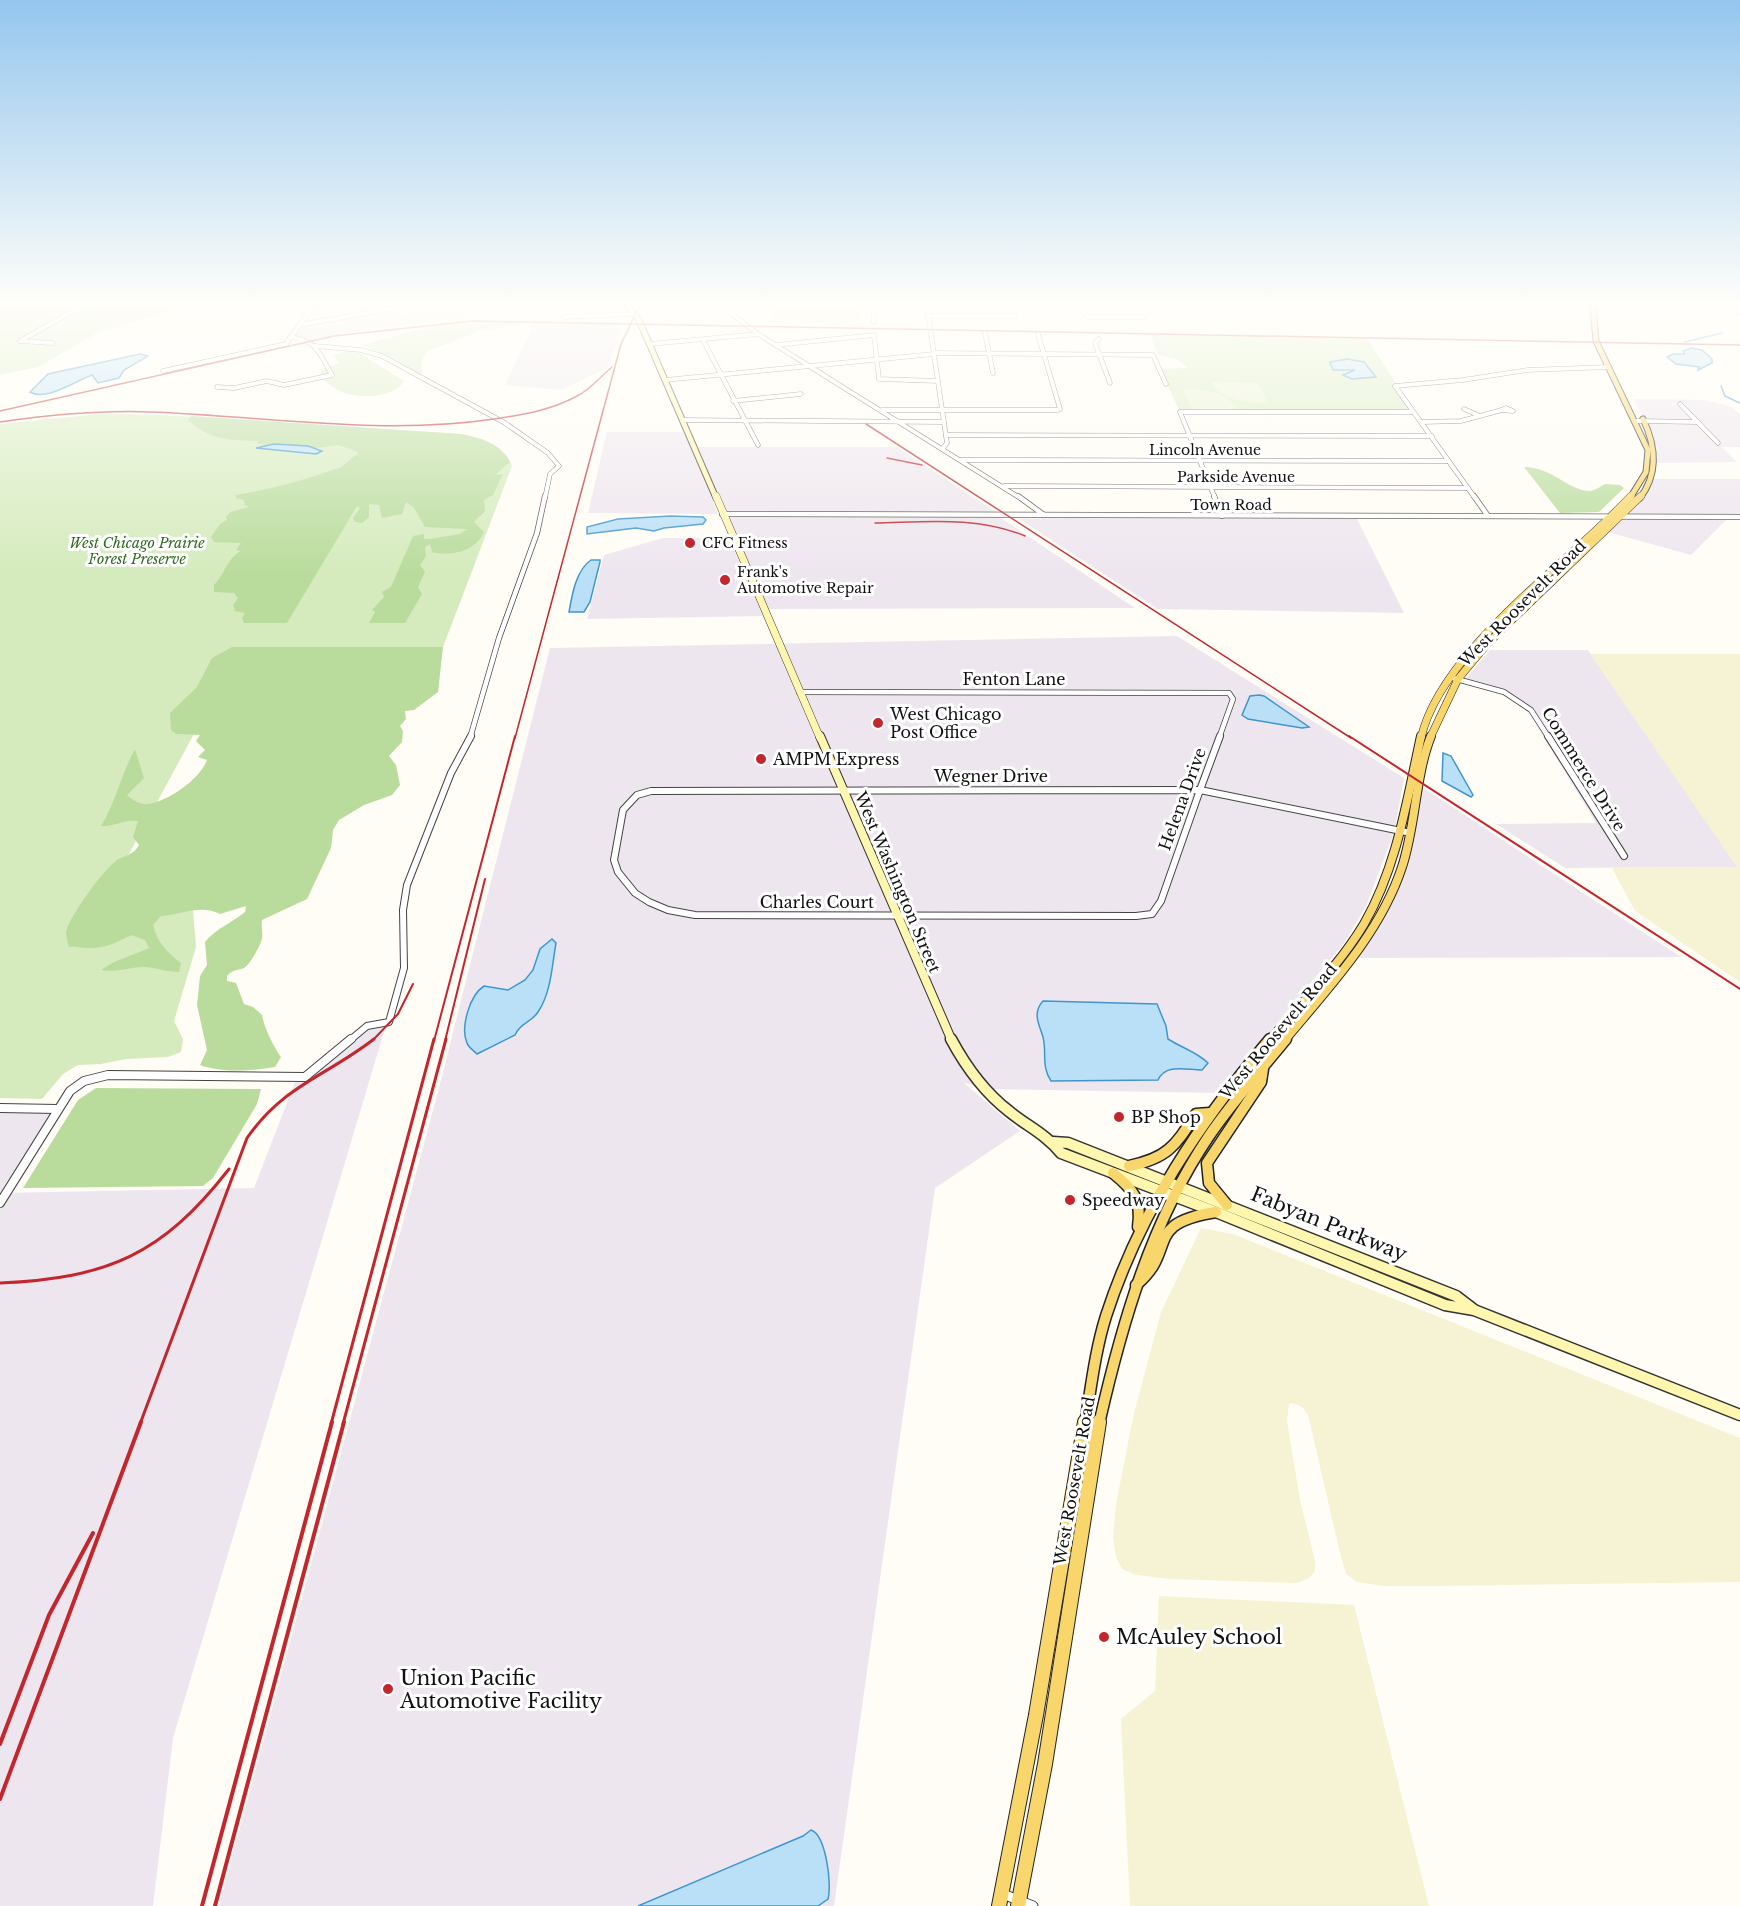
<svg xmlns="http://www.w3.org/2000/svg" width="1740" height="1906" font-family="'Libre Baskerville',serif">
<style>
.industrial{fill:#eee6ef}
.farmland{fill:#f6f3d4}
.green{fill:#d5ebbd}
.forest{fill:#b9dc9c}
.pitch{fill:#e6f2cf}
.water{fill:#b9e0f7;stroke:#3f96cf;stroke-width:1.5}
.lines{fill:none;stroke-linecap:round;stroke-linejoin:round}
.stream{stroke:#3f96cf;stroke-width:1.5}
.minor-far4-casing{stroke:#444;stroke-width:5}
.minor-far3-casing{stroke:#444;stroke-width:6}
.minor-far2-casing{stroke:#444;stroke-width:8}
.minor-far1-casing{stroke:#444;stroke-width:10}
.minor-casing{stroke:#444;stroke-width:11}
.secondary-far3-casing{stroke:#333;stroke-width:7}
.secondary-far2-casing{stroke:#333;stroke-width:8}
.secondary-far1-casing{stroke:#333;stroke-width:10}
.secondary-casing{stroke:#333;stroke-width:13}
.primary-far4-casing{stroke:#222;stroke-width:7}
.primary-far3-casing{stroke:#222;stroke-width:8}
.primary-far2-casing{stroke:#222;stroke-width:10}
.primary-far1-casing{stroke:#222;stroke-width:13}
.primary-casing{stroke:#222;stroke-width:16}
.minor-far4{stroke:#fff;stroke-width:4}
.minor-far3{stroke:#fff;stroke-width:4.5}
.minor-far2{stroke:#fff;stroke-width:6}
.minor-far1{stroke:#fff;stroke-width:8}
.minor{stroke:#fff;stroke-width:9}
.secondary-far3{stroke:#fff6b0;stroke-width:5}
.secondary-far2{stroke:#fff6b0;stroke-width:7}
.secondary-far1{stroke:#fff6b0;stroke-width:8}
.secondary{stroke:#fff6b0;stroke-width:10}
.primary-far4{stroke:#f9d66b;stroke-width:5}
.primary-far3{stroke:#f9d66b;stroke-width:7}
.primary-far2{stroke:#f9d66b;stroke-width:8}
.primary-far1{stroke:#f9d66b;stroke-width:10}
.primary{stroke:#f9d66b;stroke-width:14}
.rail-far3{stroke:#c4262e;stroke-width:1.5}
.rail-far2{stroke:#c4262e;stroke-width:2}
.rail-far1{stroke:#c4262e;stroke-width:3}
.rail{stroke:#c4262e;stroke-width:4}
.poi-dot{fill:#c4262e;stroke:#fff;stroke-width:2}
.labels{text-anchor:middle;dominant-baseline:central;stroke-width:6;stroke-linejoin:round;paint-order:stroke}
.far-street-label{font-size:14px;fill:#111;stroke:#fff}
.far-park-label{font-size:14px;font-style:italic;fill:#2f6b1f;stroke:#fff}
.far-poi-label{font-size:14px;fill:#111;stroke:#fff;text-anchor:start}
.street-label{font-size:16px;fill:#111;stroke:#fff}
.poi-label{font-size:16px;fill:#111;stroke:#fff;text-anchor:start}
.near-street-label{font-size:20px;fill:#111;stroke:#fff}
.near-poi-label{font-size:20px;fill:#111;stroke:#fff;text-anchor:start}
</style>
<rect width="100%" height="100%" fill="#fffdf5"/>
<g class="industrial">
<path d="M313 307H393L403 315 428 309 440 316 462 307H504L447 320 440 316 422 323 372 328 310 340 292 337Z"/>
<path d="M588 323 618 325 621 330 609 367 561 390 505 385 533 325Z"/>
<path d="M1634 399 1705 400 1732 407 1740 415V447H1722L1737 462 1657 463V447Z"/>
<path d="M607 432H685L718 514 588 513Z"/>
<path d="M697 447H897L997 513H725Z"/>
<path d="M1654 479H1740V516L1624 515Z"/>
<path d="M727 516H998L1135 608 769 609Z"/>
<path d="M1180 516 1356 517 1404 613 1158 609 1019 519Z"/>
<path d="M1622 517 1728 518 1691 555 1608 532Z"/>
<path d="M663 538H729L763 616 587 619 604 555Z"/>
<path d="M1177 636 1404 778 1394 833 1366 906 1345 942 1218 1093 990 1089 964 1083 1020 1131 935 1188 834 1906H219L440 1084 550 648Z"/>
<path d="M1490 650H1588L1738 867 1565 868 1496 824 1596 823 1529 713 1517 702 1500 693 1462 683Z"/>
<path d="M1422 787 1681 957 1359 958 1386 914 1402 878 1413 845Z"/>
<path d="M386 1025 173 1738 153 1906H0V1112H53L0 1193 254 1188 295 1082 309 1077 370 1027Z"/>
</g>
<g class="farmland">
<path d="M1590 654H1740V982L1635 911 1612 868 1737 867Z"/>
<path d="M1201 1228 1233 1234 1740 1438V1582L1439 1586H1384L1357 1582 1346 1574 1340 1553 1308 1415 1302 1407 1293 1403 1289 1404 1287 1421 1300 1500 1315 1561V1571L1309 1578 1297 1583 1171 1579 1136 1575 1122 1569 1116 1557 1113 1537 1116 1504 1134 1413 1161 1312Z"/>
<path d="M1159 1596 1354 1605 1429 1906H1130L1121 1719 1155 1691Z"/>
</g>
<g class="green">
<path d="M0 307H182L97 333 38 367 0 375Z"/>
<path d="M479 322 527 323 480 331 426 352 421 363 422 376 394 359 362 345 437 325Z"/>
<path d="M1150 334 1367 338 1414 412H1180L1160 369 1188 368 1177 359 1158 355Z"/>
<path d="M346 351 359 353 404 381C395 397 361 399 345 393 337 390 327 383 320 378L321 369 340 363 333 356Z"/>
<path d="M100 414 163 415 461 434C482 438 504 444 512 466L443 647H241L117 876 193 910 196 947 174 1021 183 1039 181 1052 168 1057 126 1059 101 1064 78 1065 63 1074 42 1099 0 1098V424Z"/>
</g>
<g class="forest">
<path d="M191 416 461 434C480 438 500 443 510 462L495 475 503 474 493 495 484 500 485 511 474 522 484 532C476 551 451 557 432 552L430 544 425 547 426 556 420 565 425 572 418 587 422 594 405 623H369L375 612 372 610 384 597 382 592 391 587 413 536 424 534V539H429L460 534 467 529 425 527 414 508 406 502 402 514 382 518 379 505 369 504V517L362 523 355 522 353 518 360 508 357 506 287 623H244L242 618 245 613 235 611 233 605 238 598 234 593 214 592V585C225 575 226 559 241 551L236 550 241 543 214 542 211 537 220 524 227 520 226 517 230 512 249 507 245 505 244 500 236 498V495C272 489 305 480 339 468 347 465 349 458 357 455L358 452 339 445 314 448 265 445 257 443 258 441C228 440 210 440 188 420Z"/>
<path d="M1524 467C1552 467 1569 491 1590 491 1595 491 1602 485 1606 484 1610 484 1616 485 1620 485L1624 488 1599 512 1560 513Z"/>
<path d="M232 647H443L438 692 414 710 405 711 406 719 400 726 403 731 402 742 389 756 396 765 400 785 392 795 364 805 339 820 333 830 331 848 307 899 262 920C261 927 263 933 262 939 260 946 250 965 244 968 236 971 233 969 227 976V981L236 983 244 1004 253 1007 262 1015C264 1027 273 1046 281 1057L275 1067C252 1071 222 1073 200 1065L207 1050 197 1005 200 976 207 965 205 942C216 928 232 923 245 912L246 906 220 914C201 904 181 915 161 916L153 925C157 942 167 952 181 963L179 972C167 972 157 968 145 967 129 967 117 973 101 970 116 959 132 956 149 948L145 940 131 935C118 942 104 949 88 948 81 948 77 946 69 947 68 943 66 937 66 933 67 919 104 869 117 860 125 855 134 855 139 845L133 837 138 821C124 819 114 827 101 826 116 802 121 774 135 749L144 778 127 795C133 800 140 805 148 804 169 801 200 779 207 760L198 757 205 750 196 741 200 735 176 734 171 730 170 713 197 687 212 658Z"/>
<path d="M96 1088 261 1089 257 1104 213 1178 203 1186 23 1188 78 1100Z"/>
</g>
<g class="pitch">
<path d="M778 307H856L864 313 857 320 800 323 798 321 802 320 775 319 771 312Z"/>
<path d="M1212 382 1258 383 1268 403C1249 403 1222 401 1212 382Z"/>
<path d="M1183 390C1204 389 1224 392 1238 409H1193Z"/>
</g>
<g class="water">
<path d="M1691 348 1702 350 1712 359V363L1698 370 1699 367 1676 364 1667 357 1673 354H1684L1683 351Z"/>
<path d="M140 354 148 356 124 370 119 378 98 383 92 375C77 380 46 402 30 392L48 374Z"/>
<path d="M1347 359 1364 362 1376 377 1352 379 1343 375 1355 370H1333L1330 362Z"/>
<path d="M274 444 308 446 322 451 316 454 256 448Z"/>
<path d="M670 516 703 517 706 520 703 524 664 528 654 531 636 528 587 534V527L618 519Z"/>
<path d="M591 560H600V562L590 602 584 612H569C572 595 576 570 591 560Z"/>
<path d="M1259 695 1264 696 1309 727 1302 728 1248 719 1242 715 1250 696Z"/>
<path d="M1443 753 1451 756 1473 795 1471 797 1442 781Z"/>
<path d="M552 939 556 943C552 966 551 993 538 1012 532 1022 520 1023 515 1035L477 1054C474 1051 468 1047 467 1043 460 1027 470 995 484 986L508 990 525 980 533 970 540 949Z"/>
<path d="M1043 1001 1157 1004 1166 1026 1168 1039C1182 1048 1197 1052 1208 1063L1202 1070C1186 1070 1166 1063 1158 1080L1051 1081C1041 1066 1047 1053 1043 1037 1039 1024 1032 1013 1043 1001Z"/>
<path d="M811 1830C826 1835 832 1884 828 1899L818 1906H638L803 1836Z"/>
</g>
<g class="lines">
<g class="stream">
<path d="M1685 342 1722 333"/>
<path d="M1721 386 1725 396 1740 403"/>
</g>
<defs>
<g id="minor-far4">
<path d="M723 307 758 334 1020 498"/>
<path d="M874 307V322"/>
<path d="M927 307 947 443 943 448"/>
<path d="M1081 307 1087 317H1144"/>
<path d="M1133 307 1137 317"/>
<path d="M1732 307 1740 313"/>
<path d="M928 316H1015"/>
<path d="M563 317 633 314"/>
<path d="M299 325 390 309"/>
<path d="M985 333 993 373"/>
<path d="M1099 339 1095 343 1110 383"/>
<path d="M703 340 758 445"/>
<path d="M20 341 80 307"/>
<path d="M21 341 52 343"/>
<path d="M650 344 758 334"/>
<path d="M776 345 874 335 879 379 938 381"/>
<path d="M315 346 361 350 382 356 505 423 548 453 559 466 550 474 545 498"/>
<path d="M934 353 1153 355 1166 384"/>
<path d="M163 371 286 344 312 307"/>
<path d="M665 380 934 354"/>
<path d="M217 387 234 388 267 381 284 385 332 375C319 353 317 340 290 337"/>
<path d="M733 401 801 394"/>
<path d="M1680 404 1718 443"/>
<path d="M1506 408 1513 411 1501 410Z"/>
<path d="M1464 409 1478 415"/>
<path d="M882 410H1058L1060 409 1038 334"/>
<path d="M682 420 944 422"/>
<path d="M1637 421 1697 422"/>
<path d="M1422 422 1461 421 1502 410"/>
<path d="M946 435 1432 436"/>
<path d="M961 460 1449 461"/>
<path d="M1004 486 1468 488"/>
<path d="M1215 498 1180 412H1413"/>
<path d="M1475 498 1395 386 1463 380 1528 370 1609 367"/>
</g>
<g id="minor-far3">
<path d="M1018 496 1044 515"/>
<path d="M1214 496 1222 516"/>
<path d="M1474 496 1488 516"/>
<path d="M722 514 1740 517"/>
<path d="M1453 678 1504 692 1531 710 1549 738"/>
<path d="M799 692 1229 693 1233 699 1219 738"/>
<path d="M470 738 499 638 537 533 545 496"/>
</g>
<g id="minor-far2">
<path d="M1548 736 1624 856"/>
<path d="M1200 790 1411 833"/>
<path d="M1200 790 1161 901 1152 914 1136 916 695 915 668 910 649 902 635 893 618 872 614 860 623 810 637 795 651 791Z"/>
<path d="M1200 790 1220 736"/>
<path d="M349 1041 367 1026 389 1022 404 968 403 910 407 885 451 773 471 736"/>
</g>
<g id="minor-far1">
<path d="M0 1108 58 1109"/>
<path d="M0 1203 70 1091 84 1081 108 1075 305 1077 351 1039"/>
</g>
<path id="minor" d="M1003 1894 1033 1906"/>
<path id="secondary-far3" d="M628 307 639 320 716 498"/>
<path id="secondary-far2" d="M716 496 820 738"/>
<path id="secondary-far1" d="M820 736 952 1041"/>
<g id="secondary">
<path d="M951 1039C966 1067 985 1093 1010 1112 1027 1126 1047 1135 1061 1153L1216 1212 1445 1305 1474 1310 1740 1415"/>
<path d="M1053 1142 1068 1143 1456 1296 1473 1309"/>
</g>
<g id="primary-far4">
<path d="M1593 307 1596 341 1648 450 1646 472 1630 498"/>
<path d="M1640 498C1659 473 1656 446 1643 419"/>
</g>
<g id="primary-far3">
<path d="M1421 738C1441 650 1570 562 1631 496"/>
<path d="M1430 738 1458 679 1489 642 1641 496"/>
</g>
<g id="primary-far2">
<path d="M1269 1041C1301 1003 1339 966 1364 924 1397 867 1407 800 1421 736"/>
<path d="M1284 1041C1328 988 1380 934 1402 867 1416 825 1415 776 1431 736"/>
</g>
<g id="primary-far1">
<path d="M1129 1166C1168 1158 1175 1146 1196 1114L1210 1113"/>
<path d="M1113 1173C1133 1189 1142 1200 1138 1227"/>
<path d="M1227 1205 1209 1183 1207 1163 1261 1082 1263 1069"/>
<path d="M1136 1285C1179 1249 1141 1224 1216 1212"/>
<path d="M1085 1424C1091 1388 1095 1351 1106 1316 1140 1211 1199 1123 1270 1039"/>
<path d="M1099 1424C1122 1323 1151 1222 1209 1136 1232 1102 1260 1071 1286 1039"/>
</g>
<g id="primary">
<path d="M999 1906 1036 1715 1085 1422"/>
<path d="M1018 1906 1045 1764 1099 1422"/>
</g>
</defs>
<use href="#minor-far4" class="minor-far4-casing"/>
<use href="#minor-far3" class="minor-far3-casing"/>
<use href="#minor-far2" class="minor-far2-casing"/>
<use href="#minor-far1" class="minor-far1-casing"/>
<use href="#minor" class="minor-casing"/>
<use href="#secondary-far3" class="secondary-far3-casing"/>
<use href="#secondary-far2" class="secondary-far2-casing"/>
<use href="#secondary-far1" class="secondary-far1-casing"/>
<use href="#secondary" class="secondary-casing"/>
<use href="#primary-far4" class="primary-far4-casing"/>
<use href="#primary-far3" class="primary-far3-casing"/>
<use href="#primary-far2" class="primary-far2-casing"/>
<use href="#primary-far1" class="primary-far1-casing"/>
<use href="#primary" class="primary-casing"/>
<use href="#minor-far4" class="minor-far4"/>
<use href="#minor-far3" class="minor-far3"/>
<use href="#minor-far2" class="minor-far2"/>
<use href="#minor-far1" class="minor-far1"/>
<use href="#minor" class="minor"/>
<use href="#secondary-far3" class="secondary-far3"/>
<use href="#secondary-far2" class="secondary-far2"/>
<use href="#secondary-far1" class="secondary-far1"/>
<use href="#secondary" class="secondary"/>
<use href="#primary-far4" class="primary-far4"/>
<use href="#primary-far3" class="primary-far3"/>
<use href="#primary-far2" class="primary-far2"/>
<use href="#primary-far1" class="primary-far1"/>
<use href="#primary" class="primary"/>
<g class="rail-far3">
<path d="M0 411 334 336 472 321 1740 345"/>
<path d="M0 422C49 415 100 410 150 412 265 416 380 436 494 419 522 415 552 410 577 396 590 390 601 376 612 367"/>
<path d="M866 424 1351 738"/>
<path d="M887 458 922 465"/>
<path d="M875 523C926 522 977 516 1025 536"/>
<path d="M515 738 621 344 639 307"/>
</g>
<g class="rail-far2">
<path d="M1349 736 1740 989"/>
<path d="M372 1041 398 1014 413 984"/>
<path d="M434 1041 515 736"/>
<path d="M445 1041 485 879"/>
</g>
<g class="rail-far1">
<path d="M0 1283C108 1278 162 1255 229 1169"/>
<path d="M140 1424 247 1138C284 1085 325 1077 374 1039"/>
<path d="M331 1424 434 1039"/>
<path d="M343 1424 446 1039"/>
</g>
<g class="rail">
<path d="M0 1744 49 1615 93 1533"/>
<path d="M0 1799 141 1422"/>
<path d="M202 1906 332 1422"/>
<path d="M215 1906 344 1422"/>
</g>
</g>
<linearGradient id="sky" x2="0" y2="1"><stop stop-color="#95c6ee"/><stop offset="0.53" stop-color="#fffefa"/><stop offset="1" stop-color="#fffefa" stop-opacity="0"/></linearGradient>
<rect width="1740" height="574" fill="url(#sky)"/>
<g class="poi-dot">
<circle cx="690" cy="543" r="6"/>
<circle cx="725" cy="580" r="6"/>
<circle cx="878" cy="723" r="6"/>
<circle cx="761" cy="759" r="6"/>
<circle cx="1119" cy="1117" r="6"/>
<circle cx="1070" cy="1200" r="6"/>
<circle cx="1104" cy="1637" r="6"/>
<circle cx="388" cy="1689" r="6"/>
</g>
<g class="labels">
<g class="far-street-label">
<text x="1205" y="450">Lincoln Avenue</text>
<text x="1236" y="477">Parkside Avenue</text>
<text x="1231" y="505">Town Road</text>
</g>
<g class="far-park-label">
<text x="137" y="543">West Chicago Prairie<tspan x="137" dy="16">Forest Preserve</tspan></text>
</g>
<g class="far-poi-label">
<text x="702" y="543">CFC Fitness</text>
<text x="737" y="572">Frank's<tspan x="737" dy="16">Automotive Repair</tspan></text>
</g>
<g class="street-label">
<text transform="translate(1522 603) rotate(-45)">West Roosevelt Road</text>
<text x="1014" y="679">Fenton Lane</text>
<text transform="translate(1584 769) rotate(58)">Commerce Drive</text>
<text x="991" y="776">Wegner Drive</text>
<text transform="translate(1182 799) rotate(-70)">Helena Drive</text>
<text transform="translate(898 882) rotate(67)">West Washington Street</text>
<text x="817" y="902">Charles Court</text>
<text transform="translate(1278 1031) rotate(-50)">West Roosevelt Road</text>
<text transform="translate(1074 1481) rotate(-80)">West Roosevelt Road</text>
</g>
<g class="poi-label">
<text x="890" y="714">West Chicago<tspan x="890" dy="18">Post Office</tspan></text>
<text x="773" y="759">AMPM Express</text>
<text x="1131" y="1117">BP Shop</text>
<text x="1082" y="1200">Speedway</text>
</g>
<g class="near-street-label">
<text transform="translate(1329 1224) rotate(22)">Fabyan Parkway</text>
</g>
<g class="near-poi-label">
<text x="1116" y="1637">McAuley School</text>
<text x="400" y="1678">Union Pacific<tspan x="400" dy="23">Automotive Facility</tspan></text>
</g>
</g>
</svg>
